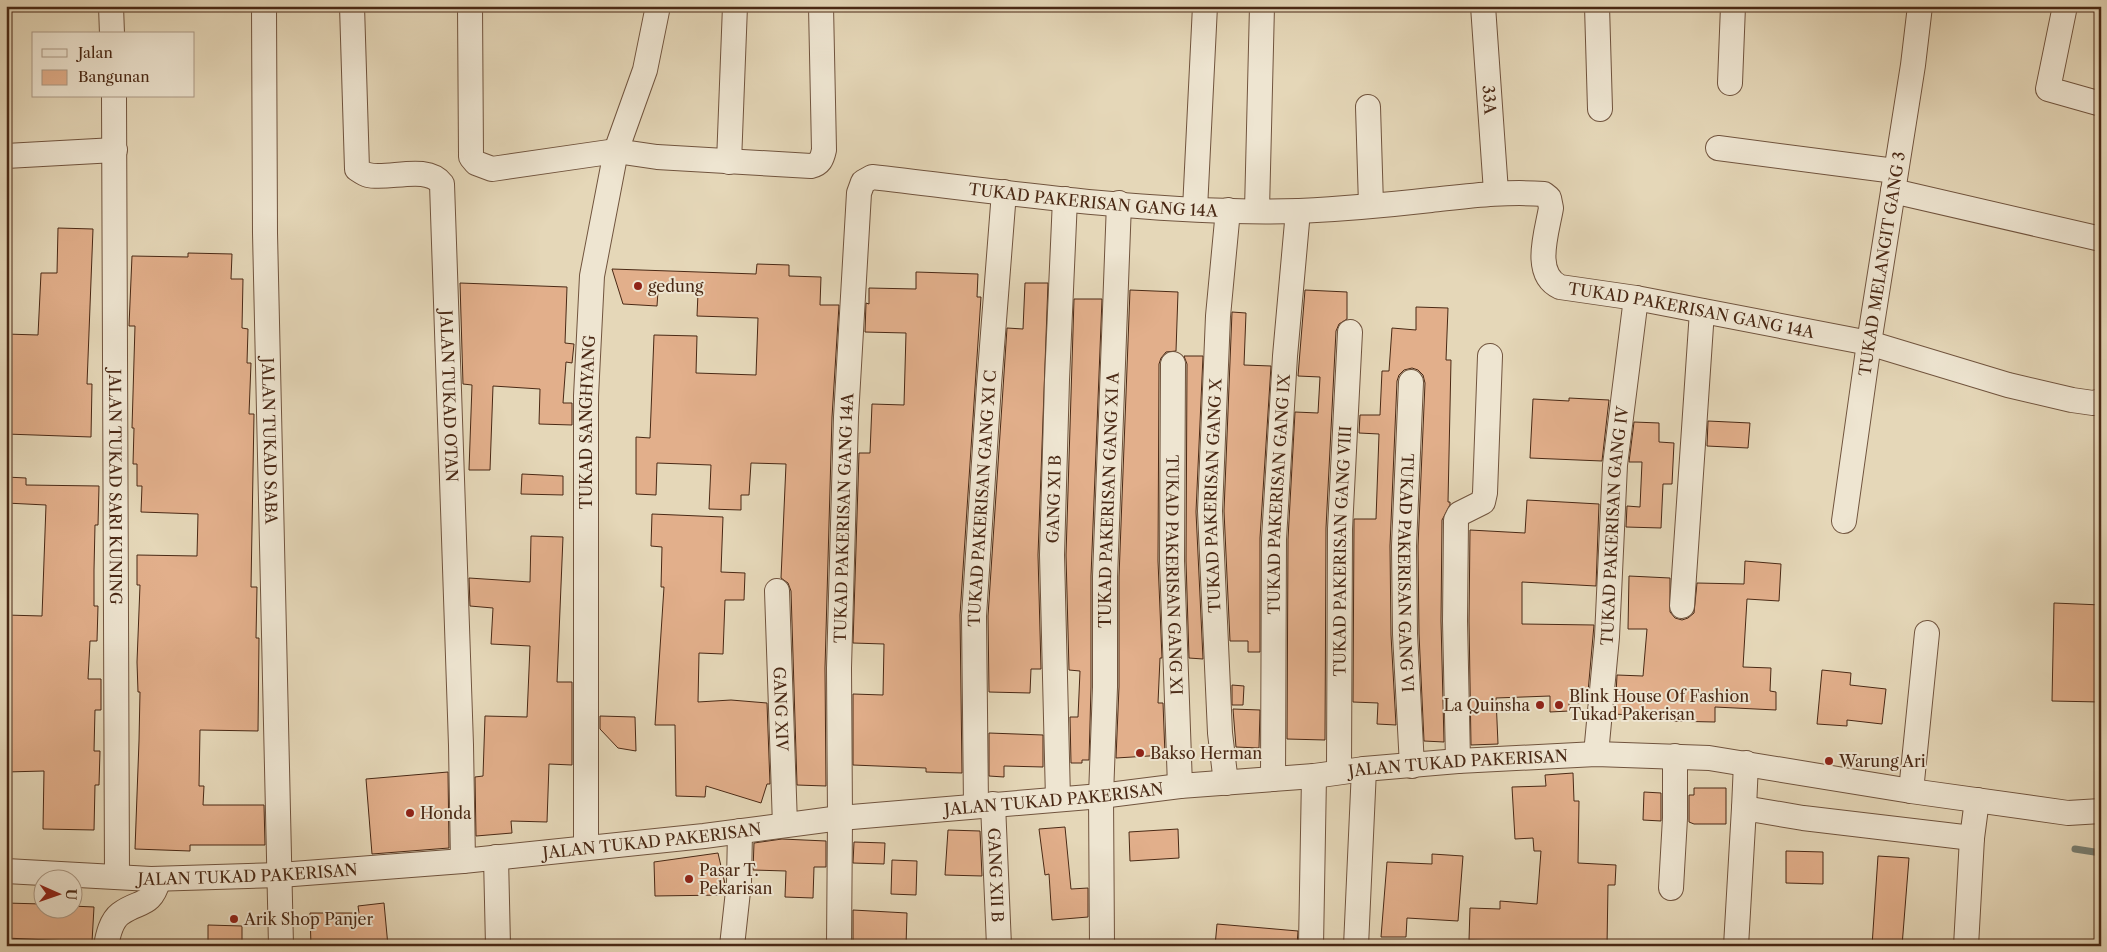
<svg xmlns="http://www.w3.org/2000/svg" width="2107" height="952" font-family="'Libre Caslon Text',serif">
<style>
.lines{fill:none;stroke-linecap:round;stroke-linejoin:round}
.stream{stroke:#787f73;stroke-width:7}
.building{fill:#e2af8b;stroke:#4a2915}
.minor-casing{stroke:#71543e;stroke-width:26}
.minor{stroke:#eee5d1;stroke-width:24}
.poi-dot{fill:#8f2418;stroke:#eee5d1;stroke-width:2}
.labels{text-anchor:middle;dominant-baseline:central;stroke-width:4;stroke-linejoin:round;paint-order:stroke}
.street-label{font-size:16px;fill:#4a2915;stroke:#eee5d1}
.poi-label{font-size:16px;fill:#4a2915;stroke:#eee5d1;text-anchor:start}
</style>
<rect width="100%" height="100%" fill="#e5d7b8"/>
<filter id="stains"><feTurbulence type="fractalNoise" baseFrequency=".004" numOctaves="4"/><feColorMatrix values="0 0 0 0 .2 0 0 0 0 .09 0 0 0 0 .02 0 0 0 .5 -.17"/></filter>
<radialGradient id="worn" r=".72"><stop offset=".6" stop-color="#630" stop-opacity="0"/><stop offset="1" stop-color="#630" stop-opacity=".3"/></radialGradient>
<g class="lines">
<path class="stream" d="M2075 849 2101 853"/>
</g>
<g class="building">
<path d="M58 228 93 229 87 384H92L91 437 6 434V334L38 335 41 273H57Z"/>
<path d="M188 253 232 254 231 279H243L242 328 248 329 247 363H251L249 414H254L251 587H257L256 638H259L258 731 200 730 199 786H204L203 805H264L265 845H190V851L135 849 139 741 140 692H138L137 662 140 585H137V555L197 556 198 514 141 512 142 486H137V464H133L134 428H132L135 326H129L132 256 188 257Z"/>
<path d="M757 264 789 265V276L821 277 820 305H839L832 417 825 668 826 786 797 785 791 591 788 583 781 578 786 464 751 463 749 495H741V510L709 509 711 465 657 463 656 495 636 494V437L650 438 654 335 697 336 696 373 756 375 758 318 697 316 698 293 658 291 657 306 623 304 612 269 756 274Z"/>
<path d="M916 272 978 274 977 297H981L960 615 962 773 926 772V768L853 765V694L883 695 884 644 853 643 859 453H870L872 404 904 405 906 333 865 332 866 303 869 304V288L916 289Z"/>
<path d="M460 283 567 287 565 343 574 344 572 363 566 362 563 403H572V425L539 424 540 389 493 386 490 470H469L472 385 463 384Z"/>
<path d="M1025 283H1048L1038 555 1041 669H1031L1030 693 989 692 988 616 1007 328 1023 329Z"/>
<path d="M1130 290 1178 292 1176 351 1166 352 1161 358 1159 364 1158 561 1162 658H1160L1158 703H1163L1165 755 1116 758 1119 687V577Z"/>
<path d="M1305 290 1347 292V319L1339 324 1336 331 1326 528 1325 740 1287 739 1288 539 1295 412 1318 413 1320 377 1298 376Z"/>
<path d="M1074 299H1102L1091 576V687L1089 760H1082V763H1071L1070 717H1078L1080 671 1069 670 1066 555Z"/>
<path d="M1416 307 1448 308 1446 360H1451L1448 502H1450V505L1442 520 1441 621 1444 742 1424 741 1419 634 1418 546 1425 383 1423 375 1418 370 1412 368 1404 370 1399 375 1397 381 1390 546 1391 635 1396 725 1377 724 1378 703 1353 702 1354 519H1376L1379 434 1359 433 1360 415H1380L1382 371H1389L1392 328 1416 330Z"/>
<path d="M1232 312 1246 313 1244 365 1271 366 1260 538V652H1248V641H1230L1224 511Z"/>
<path d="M1184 356H1203L1196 512 1203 659 1189 658 1186 561 1187 364Z"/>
<path d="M1569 398 1609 400 1602 461 1530 458 1533 399 1569 401Z"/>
<path d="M1708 421 1750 423 1748 448 1707 446Z"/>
<path d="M1634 422 1659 423V442L1674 443 1672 484H1663L1661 528 1626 527 1627 506 1640 507 1642 462H1629Z"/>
<path d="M522 474 563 476V495L521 494Z"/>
<path d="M6 477 26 478V485L99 486 98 525H95L94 570V606H98L97 641H90L88 679H101V710H95L94 751H100L99 785H95L94 830 43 829 44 771 6 772V615L42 616 46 505 6 503Z"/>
<path d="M1527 500 1599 504 1596 586 1522 582V624L1594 625 1587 703H1569V711L1550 712V696L1496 698 1498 744 1471 745 1469 621 1470 530 1525 533Z"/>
<path d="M652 514 723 517 721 572 745 573 744 600H725L723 654 699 653 698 702 731 700 767 703 770 784H767L761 803 706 786 705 797 676 796 675 725H655L664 587H661L662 547 651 546Z"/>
<path d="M531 536 563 537 557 682H572V765L549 764 547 822 511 821 512 833 476 836 475 777 483 776 485 716 527 717 530 646 491 644 493 608 470 606 469 578 530 582Z"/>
<path d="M1745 561 1781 564 1779 601 1747 599 1743 667 1771 668 1770 691 1776 692V710L1715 707V722L1666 721V718L1615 714 1617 675 1643 676 1647 629H1628L1629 576 1670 578V612L1675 618 1682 620 1688 618 1694 613 1697 583 1744 584Z"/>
<path d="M2054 603 2101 605 2100 702 2052 701Z"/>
<path d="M1822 670 1851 673 1850 685 1886 689 1882 724 1847 720V726L1817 724Z"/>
<path d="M1232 685 1244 686 1243 705H1232Z"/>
<path d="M1233 709 1260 710 1259 748 1236 747Z"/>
<path d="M600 716 635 717 636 751 618 748 600 729Z"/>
<path d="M989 733 1043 735V767L1004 766V777L989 776Z"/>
<path d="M448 772 449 848 372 854 366 779Z"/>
<path d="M1573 773 1574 801H1579L1578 863 1616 865 1615 885H1608L1607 946H1503L1504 941 1469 940 1470 908 1500 909V901L1537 904 1541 851H1534L1533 838 1515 839 1512 787 1546 786 1545 775Z"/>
<path d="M1694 788H1726V824H1694L1689 822V795H1694Z"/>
<path d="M1644 792 1661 793V821L1643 820Z"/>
<path d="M1065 827 1071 889 1088 888V917L1052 920 1049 874 1045 875 1039 829Z"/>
<path d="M1178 829 1179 858 1130 861 1129 832Z"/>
<path d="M948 830 980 831 982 876 945 875Z"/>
<path d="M782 839 826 841V867H814L813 898 785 897 786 871 753 870 754 843Z"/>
<path d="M854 842 885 843 884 864 853 863Z"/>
<path d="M1786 851 1823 852V884L1786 883Z"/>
<path d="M718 853 725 884 724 895 655 896 654 862Z"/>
<path d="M1432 854 1463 856 1458 921 1407 918 1406 937H1381L1387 862 1432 864Z"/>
<path d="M1878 856 1909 858 1902 946H1872Z"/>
<path d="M892 860 917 861 916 895 891 894Z"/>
<path d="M6 903 42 904V910H72V906L94 907 92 942 6 938Z"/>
<path d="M384 903 388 946H311L310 913H359L358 906Z"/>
<path d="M853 910 907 913 906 946H853Z"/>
<path d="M1217 924 1298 931 1297 946H1215Z"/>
<path d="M208 925 242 926V946H208Z"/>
</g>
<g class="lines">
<defs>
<g id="minor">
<path d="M111 6 112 34"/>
<path id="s1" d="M264 6 265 233 281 946"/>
<path id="s2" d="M352 6 357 169C360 171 364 174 368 175 389 180 427 164 442 184L461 745 463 861"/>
<path d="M470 6 471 157 476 163 492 169 616 151 657 157 811 166C820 164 822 159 824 150L821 6"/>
<path id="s3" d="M1483 6 1496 192"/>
<path d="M1597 6 1600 109"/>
<path d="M2065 6 2048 89 2101 104"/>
<path d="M1730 83 1733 6"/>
<path id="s4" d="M114 96 117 877"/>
<path d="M1368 107 1371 205"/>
<path d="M1718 148 1895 171"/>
<path d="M6 156 115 150"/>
<path d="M729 162 735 6"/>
<path d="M1893 191 2101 239"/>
<path d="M1195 209 1205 6"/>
<path d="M1257 210 1262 6"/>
<path id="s5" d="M1173 364 1172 561 1180 786"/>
<path id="s6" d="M1411 382 1404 546 1405 634 1412 766"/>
<path id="s7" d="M1844 521 1869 343 1913 65 1920 6"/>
<path id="s8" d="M777 591 785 825"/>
<path d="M1682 606 1702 311"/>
<path id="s9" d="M1596 754 1607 637 1615 465 1636 298"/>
<path d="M1458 761 1455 621 1456 520 1459 514 1483 502 1485 493 1490 356"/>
<path id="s10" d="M1339 771 1340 529 1350 332"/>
<path id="s11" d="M1273 779 1274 539 1285 356 1298 211"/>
<path id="s12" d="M1226 783 1220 733 1210 511 1218 316 1228 210"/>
<path d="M1911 791 1927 633"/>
<path id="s13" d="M1058 799 1052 555 1057 380 1065 199"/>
<path id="s14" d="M993 804 999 946"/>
<path id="s15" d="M976 806 974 616 989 385 1004 192"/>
<path d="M1744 808 1746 763"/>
<path id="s16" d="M586 847V396L592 276 616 151 645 70 658 6"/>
<path d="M496 857 498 946"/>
<path id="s17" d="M6 871 151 879 280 875 463 861 704 836 840 818 1101 796 1180 786 1314 776 1364 769 1458 761 1596 754 1709 758 1911 791 2068 813 2101 811"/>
<path d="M1671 888 1675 818V756"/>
<path d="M106 946C108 935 111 921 120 914 140 899 150 909 159 879"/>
<path d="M732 946 739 882 740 831"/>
<path id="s18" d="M839 946 840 818 839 668 846 417 859 193 863 182 872 177C1012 193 1157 215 1299 211 1342 209 1387 205 1431 200 1469 196 1505 191 1544 194L1549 198 1551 208C1547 232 1532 274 1560 287L1636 298 1869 343 2008 385 2072 400 2093 403 2101 401"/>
<path id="s19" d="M1102 946 1101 796 1105 687V577L1119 203"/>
<path d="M1311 946 1314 776"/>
<path d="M1356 946 1364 769"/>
<path d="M1736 946 1744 808 1803 818 1972 838"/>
<path d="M1966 946 1972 838 1977 800"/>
</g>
</defs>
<use href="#minor" class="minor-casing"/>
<use href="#minor" class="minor"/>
</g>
<g class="poi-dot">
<circle cx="638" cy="286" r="5"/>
<circle cx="1540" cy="705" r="5"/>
<circle cx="1559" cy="705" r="5"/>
<circle cx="1140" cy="753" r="5"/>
<circle cx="1829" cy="761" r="5"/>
<circle cx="410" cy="813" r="5"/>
<circle cx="689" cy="879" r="5"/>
<circle cx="234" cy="919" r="5"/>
</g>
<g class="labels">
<g class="street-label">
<text stroke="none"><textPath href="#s3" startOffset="94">33A</textPath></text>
<text stroke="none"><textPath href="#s18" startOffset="998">TUKAD PAKERISAN GANG 14A</textPath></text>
<text stroke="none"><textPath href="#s7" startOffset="260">TUKAD MELANGIT GANG 3</textPath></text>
<text stroke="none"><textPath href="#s18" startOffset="1686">TUKAD PAKERISAN GANG 14A</textPath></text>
<text stroke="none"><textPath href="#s2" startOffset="465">JALAN TUKAD OTAN</textPath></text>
<text stroke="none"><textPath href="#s16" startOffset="425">TUKAD SANGHYANG</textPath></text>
<text stroke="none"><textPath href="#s1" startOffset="435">JALAN TUKAD SABA</textPath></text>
<text stroke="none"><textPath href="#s4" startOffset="391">JALAN TUKAD SARI KUNING</textPath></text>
<text stroke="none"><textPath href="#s11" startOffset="285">TUKAD PAKERISAN GANG IX</textPath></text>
<text stroke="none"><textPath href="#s12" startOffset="288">TUKAD PAKERISAN GANG X</textPath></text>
<text stroke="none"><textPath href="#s15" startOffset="308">TUKAD PAKERISAN GANG XI C</textPath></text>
<text stroke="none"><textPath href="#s13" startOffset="300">GANG XI B</textPath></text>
<text stroke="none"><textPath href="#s19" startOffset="446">TUKAD PAKERISAN GANG XI A</textPath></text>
<text stroke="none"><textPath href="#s18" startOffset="428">TUKAD PAKERISAN GANG 14A</textPath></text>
<text stroke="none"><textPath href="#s9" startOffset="229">TUKAD PAKERISAN GANG IV</textPath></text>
<text stroke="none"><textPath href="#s10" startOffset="220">TUKAD PAKERISAN GANG VIII</textPath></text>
<text stroke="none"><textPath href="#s6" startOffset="191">TUKAD PAKERISAN GANG VI</textPath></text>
<text stroke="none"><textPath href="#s5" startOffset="211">TUKAD PAKERISAN GANG XI</textPath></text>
<text stroke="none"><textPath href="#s8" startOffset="118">GANG XIV</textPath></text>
<text stroke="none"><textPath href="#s17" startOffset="1458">JALAN TUKAD PAKERISAN</textPath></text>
<text stroke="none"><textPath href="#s17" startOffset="1052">JALAN TUKAD PAKERISAN</textPath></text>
<text stroke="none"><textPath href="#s17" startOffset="648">JALAN TUKAD PAKERISAN</textPath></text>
<text stroke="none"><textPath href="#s17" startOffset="242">JALAN TUKAD PAKERISAN</textPath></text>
<text stroke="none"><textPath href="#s14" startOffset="71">GANG XII B</textPath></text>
</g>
<g class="poi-label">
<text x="648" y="286">gedung</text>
<text x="1569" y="696">Blink House Of Fashion<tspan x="1569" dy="18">Tukad Pakerisan</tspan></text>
<text x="1530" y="705" text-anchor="end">La Quinsha</text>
<text x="1150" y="753">Bakso Herman</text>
<text x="1839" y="761">Warung Ari</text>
<text x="420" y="813">Honda</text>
<text x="699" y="870">Pasar T.<tspan x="699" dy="18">Pekarisan</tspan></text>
<text x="244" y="919">Arik Shop Panjer</text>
</g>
</g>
<rect width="2107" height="952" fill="none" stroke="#e5d7b8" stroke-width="25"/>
<rect x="8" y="8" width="2092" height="937" fill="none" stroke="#4a2915" stroke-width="2.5"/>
<rect x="12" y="12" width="2082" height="927" fill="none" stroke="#4a2915"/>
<rect x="32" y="32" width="162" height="65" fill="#eee5d1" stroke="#ac9a86"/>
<rect x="42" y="49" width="25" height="8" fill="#eee5d1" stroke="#ac9a86"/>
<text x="78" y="58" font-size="15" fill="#4a2915">Jalan</text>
<rect x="42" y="70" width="25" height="15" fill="#e2af8b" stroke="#ac9a86"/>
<text x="78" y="82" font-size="15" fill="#4a2915">Bangunan</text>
<g transform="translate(58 894) rotate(92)"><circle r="24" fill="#eee5d1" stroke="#ac9a86"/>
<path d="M0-4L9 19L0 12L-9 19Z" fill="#8f2418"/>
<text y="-8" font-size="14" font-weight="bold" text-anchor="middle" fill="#4a2915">U</text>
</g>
<rect width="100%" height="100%" filter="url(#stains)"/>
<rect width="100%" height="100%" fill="url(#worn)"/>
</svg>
